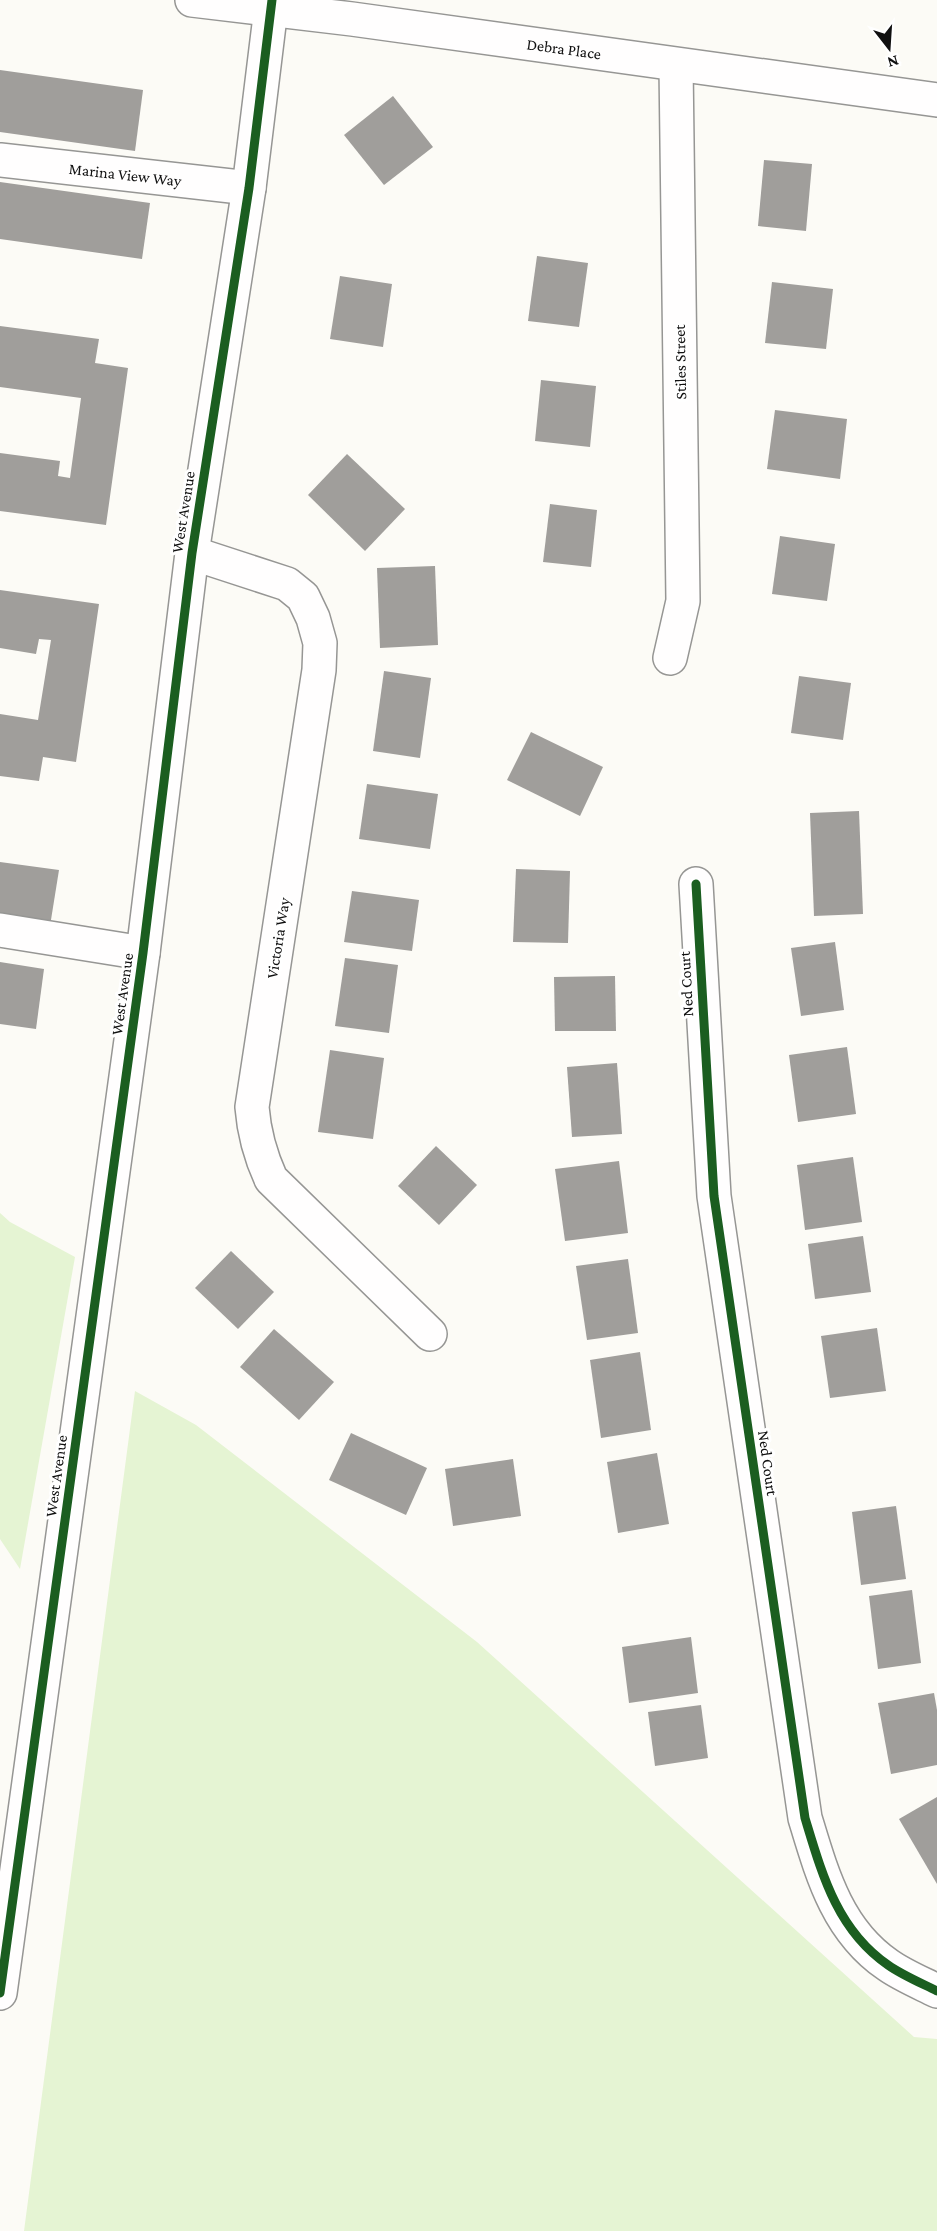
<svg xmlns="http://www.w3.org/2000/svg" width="937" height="2231" font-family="'Crimson Pro',serif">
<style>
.green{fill:#e5f4d3}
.building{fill:#a09e9b}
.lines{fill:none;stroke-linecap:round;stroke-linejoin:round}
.minor-casing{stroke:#969694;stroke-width:36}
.tertiary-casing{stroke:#969694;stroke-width:36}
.minor{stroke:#fffefe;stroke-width:33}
.tertiary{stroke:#fffefe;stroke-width:33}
.cycleway-casing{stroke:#fff;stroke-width:13}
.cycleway{stroke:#1b5e20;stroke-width:9}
.labels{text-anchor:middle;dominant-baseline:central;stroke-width:6;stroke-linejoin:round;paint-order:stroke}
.street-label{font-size:16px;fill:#101010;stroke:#fff}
</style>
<rect width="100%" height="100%" fill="#fcfbf6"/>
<g class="green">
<path d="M0 1213 10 1222 75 1257 20 1569 0 1539Z"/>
<path d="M135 1391 196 1425 477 1642 914 2037 937 2039V2231H24Z"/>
</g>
<g class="building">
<path d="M0 70 143 90 135 151 0 132Z"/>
<path d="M393 96 433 147 384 185 344 135Z"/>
<path d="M764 160 812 164 806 231 758 226Z"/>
<path d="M0 182 150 203 142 259 0 239Z"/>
<path d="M537 256 588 263 579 327 528 321Z"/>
<path d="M340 276 392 284 383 347 330 339Z"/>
<path d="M772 282 833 289 826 349 765 343Z"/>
<path d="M0 326 99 339 95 363 128 368 106 525 0 511V453L60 461 58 476 70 478 81 398 0 387Z"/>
<path d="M541 380 596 386 590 447 535 441Z"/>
<path d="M775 410 847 419 840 479 767 469Z"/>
<path d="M347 454 405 509 365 551 308 495Z"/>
<path d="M550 504 597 510 591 567 543 562Z"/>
<path d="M780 536 835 544 827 601 772 594Z"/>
<path d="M435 566 438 645 380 648 377 568Z"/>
<path d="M0 590 99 604 76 762 43 757 39 781 0 776V714L38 720 51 640 39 639 36 654 0 648Z"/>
<path d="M384 671 431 678 420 758 373 751Z"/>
<path d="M799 676 851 683 843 740 791 733Z"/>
<path d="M531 732 603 767 580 816 507 780Z"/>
<path d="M367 784 438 794 430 849 359 839Z"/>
<path d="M859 811 863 914 814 916 810 813Z"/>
<path d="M0 862 59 870 50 926 0 919Z"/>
<path d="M516 869 570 871 568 943 513 942Z"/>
<path d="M352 891 419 900 412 951 344 942Z"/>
<path d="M835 942 844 1010 801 1016 791 948Z"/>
<path d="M345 958 398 965 389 1033 335 1026Z"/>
<path d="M0 962 44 969 36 1029 0 1024Z"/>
<path d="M615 976 616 1031H555L554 977Z"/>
<path d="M847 1047 856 1114 798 1122 789 1055Z"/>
<path d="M330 1050 384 1058 373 1139 318 1132Z"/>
<path d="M617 1063 622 1134 572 1137 567 1067Z"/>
<path d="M436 1146 477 1185 439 1225 398 1186Z"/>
<path d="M853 1157 862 1222 805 1230 797 1165Z"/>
<path d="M619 1161 628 1233 565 1241 555 1169Z"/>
<path d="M863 1236 871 1292 815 1299 808 1244Z"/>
<path d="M231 1251 274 1292 238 1329 195 1288Z"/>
<path d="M628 1259 638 1333 587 1340 576 1266Z"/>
<path d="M877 1328 886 1391 830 1398 821 1336Z"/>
<path d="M274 1329 334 1382 299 1420 240 1367Z"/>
<path d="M640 1352 651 1430 601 1438 590 1360Z"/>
<path d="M351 1433 427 1468 406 1515 329 1480Z"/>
<path d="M657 1453 669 1524 618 1533 607 1462Z"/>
<path d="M513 1459 521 1516 453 1526 445 1469Z"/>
<path d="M896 1506 906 1579 861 1585 852 1512Z"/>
<path d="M912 1590 921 1663 878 1669 869 1596Z"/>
<path d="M691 1637 698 1693 629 1703 622 1647Z"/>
<path d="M934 1693 937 1710V1765L891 1774 878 1703Z"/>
<path d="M701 1705 708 1758 655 1766 648 1712Z"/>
<path d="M937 1797V1884L899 1819Z"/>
</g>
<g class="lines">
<defs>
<g id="minor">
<path id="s1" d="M192 0 352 19 937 100"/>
<path id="s2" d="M0 160 249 188"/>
<path d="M192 553 287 584 303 597 313 618 320 643 319 670 252 1107C254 1133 260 1155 271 1179L430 1334"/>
<path d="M670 658 683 601 676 65"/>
<path d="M696 884 714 1196 805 1818C822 1874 837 1930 888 1965 902 1975 921 1983 937 1991"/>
<path d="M0 930 143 953"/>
</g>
<path id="tertiary" d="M0 1993 143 953 192 553 249 188 272 0"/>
</defs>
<use href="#minor" class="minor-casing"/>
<use href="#tertiary" class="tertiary-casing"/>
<use href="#minor" class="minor"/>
<use href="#tertiary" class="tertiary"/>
<defs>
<g id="cycleway">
<path d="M696 884 714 1196 805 1818C822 1874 837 1930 888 1965 902 1975 921 1983 937 1991"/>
<path d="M0 1993 143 953 192 553 249 188 272 0"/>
</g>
</defs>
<use href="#cycleway" class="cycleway-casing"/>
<use href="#cycleway" class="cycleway"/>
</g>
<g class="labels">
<g class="street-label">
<text stroke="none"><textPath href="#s1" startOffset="375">Debra Place</textPath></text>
<text stroke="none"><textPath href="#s2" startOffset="126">Marina View Way</textPath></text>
<text transform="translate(680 362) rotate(-91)">Stiles Street</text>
<text transform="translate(183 512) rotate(-81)">West Avenue</text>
<text transform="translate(278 938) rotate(-81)">Victoria Way</text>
<text transform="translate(686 984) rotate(-93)">Ned Court</text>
<text transform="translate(122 994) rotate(-82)">West Avenue</text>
<text transform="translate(768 1463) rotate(82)">Ned Court</text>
<text transform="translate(56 1476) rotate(-82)">West Avenue</text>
</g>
</g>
<g transform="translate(889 48) rotate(163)" stroke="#ffffff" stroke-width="4.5" paint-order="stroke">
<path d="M0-4.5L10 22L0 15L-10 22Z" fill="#101010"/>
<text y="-9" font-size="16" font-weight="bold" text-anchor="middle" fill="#101010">N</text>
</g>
</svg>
